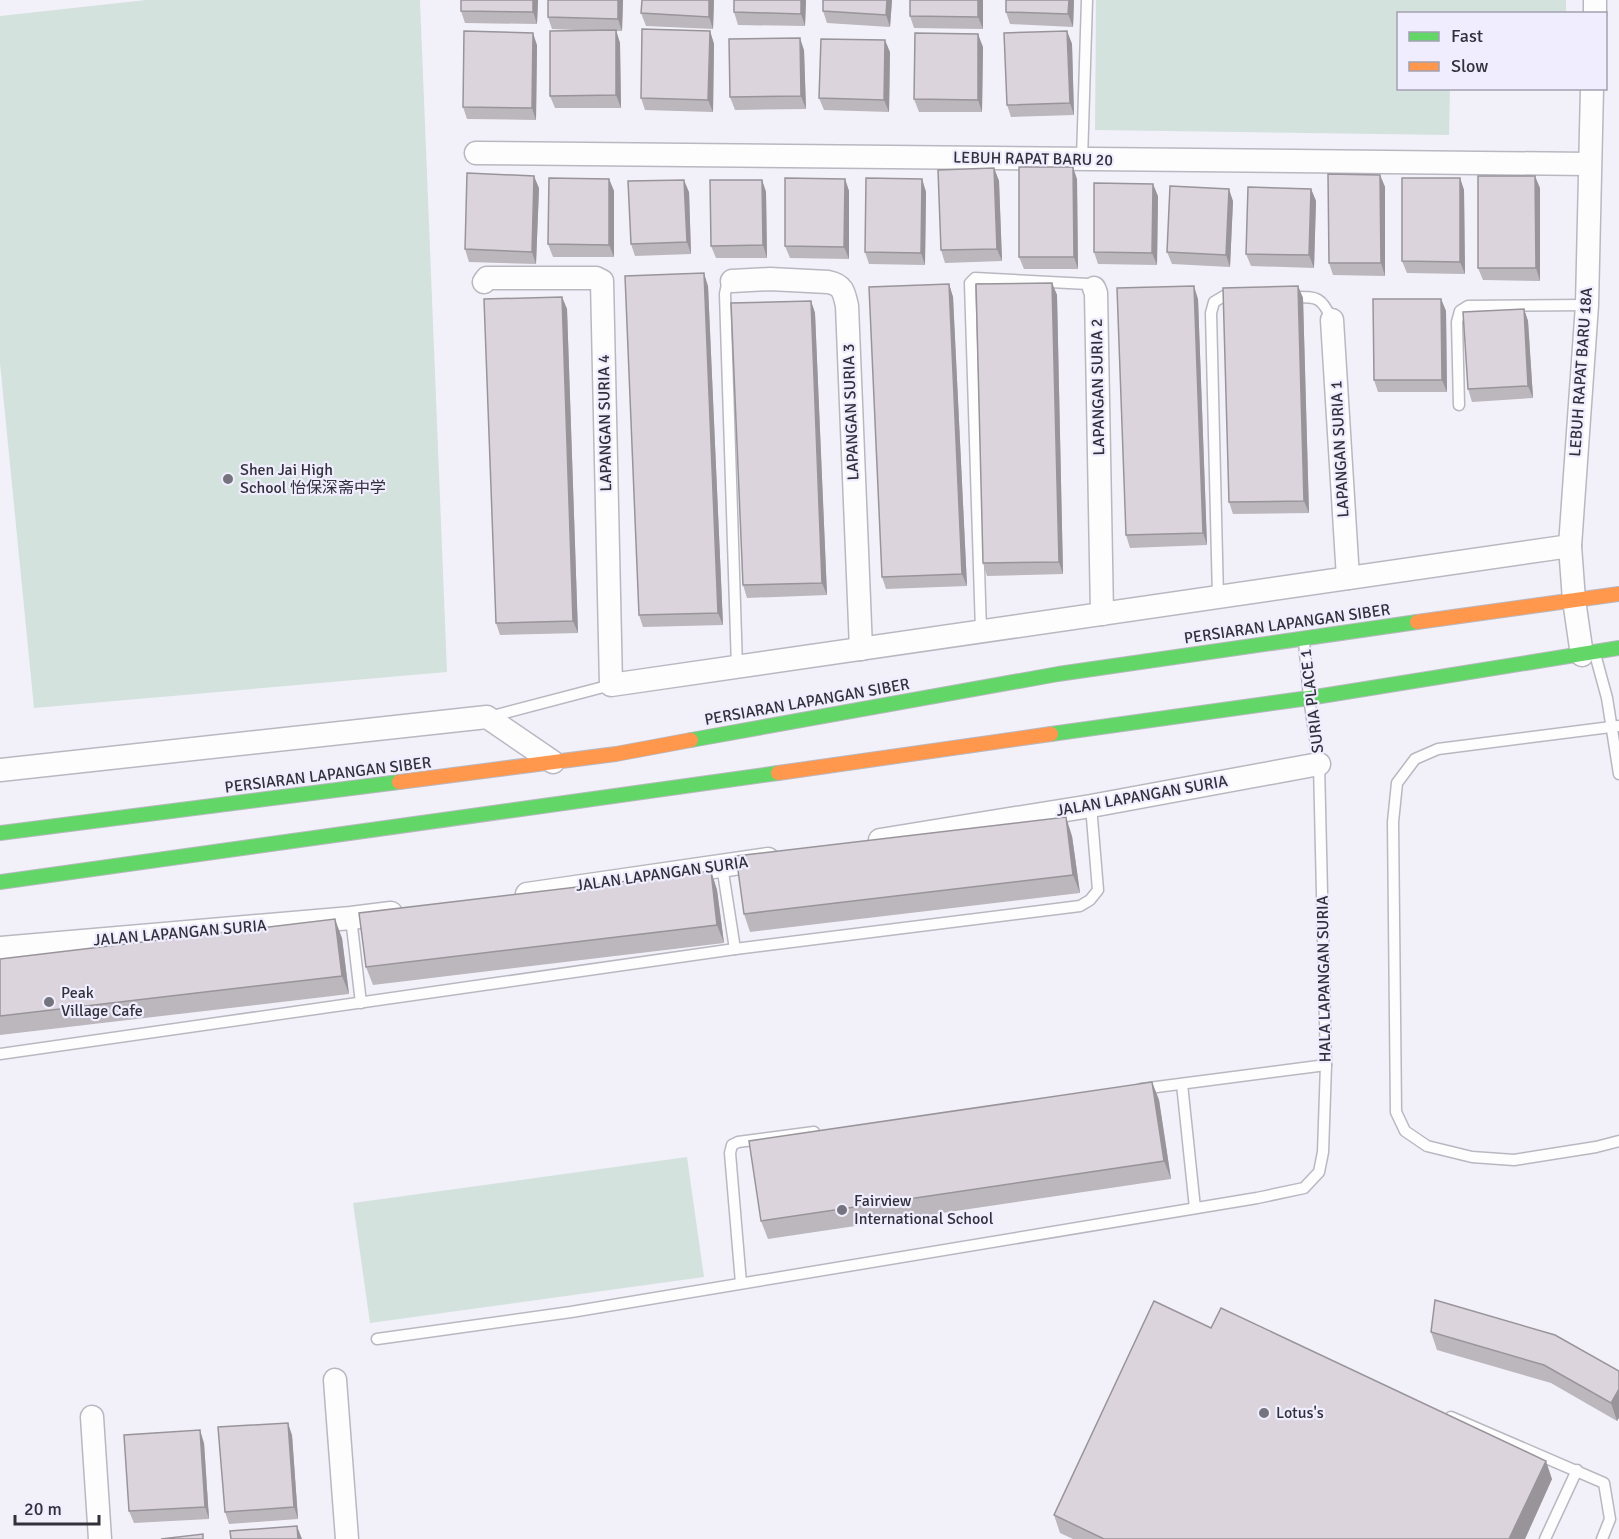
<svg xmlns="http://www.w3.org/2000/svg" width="1619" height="1539" font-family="Signika,'Noto Sans SC',sans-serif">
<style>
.green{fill:#d4e2dd}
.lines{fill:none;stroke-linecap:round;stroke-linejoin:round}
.lane-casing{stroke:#b9b8c1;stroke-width:13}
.street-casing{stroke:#b9b8c1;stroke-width:25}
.fast-casing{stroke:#b9b8c1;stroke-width:16}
.slow-casing{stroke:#b9b8c1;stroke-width:16}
.lane{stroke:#fdfdfe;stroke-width:10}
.street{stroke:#fdfdfe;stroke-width:22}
.fast{stroke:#63d668;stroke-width:14}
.slow{stroke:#ff974d;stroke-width:14}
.wall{fill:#bcb6bd}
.shaded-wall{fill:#99949a}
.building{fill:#dbd4dc;stroke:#99949a;stroke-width:1.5}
.poi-dot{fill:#75747e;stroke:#efedfe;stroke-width:2}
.labels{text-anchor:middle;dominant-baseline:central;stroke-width:4.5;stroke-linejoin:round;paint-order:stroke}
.street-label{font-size:16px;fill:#32303b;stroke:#efedfe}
.poi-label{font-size:16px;fill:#32303b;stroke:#efedfe;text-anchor:start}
</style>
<rect width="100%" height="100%" fill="#f2f1fa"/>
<g class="green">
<path d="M146 0H420L447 672 34 708 0 363V16Z"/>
<path d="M1096 0H1566V13L1398 14V88L1450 89 1449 135 1095 130Z"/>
<path d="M687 1157 704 1277 370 1323 353 1203Z"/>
</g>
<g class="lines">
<defs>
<g id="lane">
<path d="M1082 159 1087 0"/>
<path d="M732 281 727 284 725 294 737 667"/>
<path d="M1291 297C1316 297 1321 295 1332 320"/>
<path d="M1459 405 1457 322 1460 311 1468 306 1587 305"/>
<path d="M1218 597 1211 313 1214 302 1224 296H1236"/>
<path d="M981 631 970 283 975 278 1088 284 1094 288"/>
<path d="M1595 654 1607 698 1619 774"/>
<path d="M489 717 611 685"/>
<path d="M1619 726 1438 749 1415 759 1397 783 1393 822 1396 1112 1405 1131 1427 1146 1472 1157 1514 1160 1596 1147 1619 1141"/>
<path d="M722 866 735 949"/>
<path d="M351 918 361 1003"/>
<path d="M0 1054 735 949 1080 906 1090 900 1098 890 1091 806"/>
<path d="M1182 1084 1195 1208"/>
<path d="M1141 1089 1326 1065"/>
<path d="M741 1283 730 1153 732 1145 738 1142 814 1132"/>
<path d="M377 1339 571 1312 1257 1198 1304 1188 1319 1172 1323 1152 1326 1065 1319 764 1309 698 1304 641"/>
<path d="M1451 1417 1604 1483 1610 1519 1602 1539"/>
<path d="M1545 1539 1577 1470"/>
</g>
<g id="street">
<path d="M1595 14V0"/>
<path d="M476 153 1589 164"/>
<path d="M732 281 770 279 828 282C843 285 844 292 847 306L861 649"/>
<path d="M484 282 487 278H596L602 281 611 685 1570 546"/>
<path d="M1094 288 1096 293 1102 614"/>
<path d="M1332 320 1348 578"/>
<path d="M1582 655 1574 600 1570 546 1587 305 1592 88"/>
<path d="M0 770 487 717 553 762"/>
<path d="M880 840 1091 806 1319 764"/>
<path d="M527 894 768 859"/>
<path d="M0 948 351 918 391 913"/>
<path d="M335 1380 347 1539"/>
<path d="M92 1417 100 1539"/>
</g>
<g id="fast">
<path d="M1051 734 1309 698 1619 648"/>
<path d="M691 740 1058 674 1417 622"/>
<path d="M0 833 399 782"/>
<path d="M0 882 778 773"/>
</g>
<g id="slow">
<path d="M1417 622 1619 594"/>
<path d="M778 773 1051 734"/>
<path d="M399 782 616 754 691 740"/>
</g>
</defs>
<use href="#lane" class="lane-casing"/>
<use href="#street" class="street-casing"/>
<use href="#fast" class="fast-casing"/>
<use href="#slow" class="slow-casing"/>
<use href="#lane" class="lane"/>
<use href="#street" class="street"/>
<use href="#fast" class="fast"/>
<use href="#slow" class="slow"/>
</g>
<g class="wall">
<path d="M461 0H538L537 24 465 23 461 11Z"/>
<path d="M548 0H623L622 31H616L620 43 621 108H555L550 96 598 31 552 29 548 17Z"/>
<path d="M642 0H714L713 29 646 26 641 13Z"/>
<path d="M806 0 805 26 738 25 734 12Z"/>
<path d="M823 0H892L890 27 827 23 823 11Z"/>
<path d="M910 0H983V29L914 28 910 16Z"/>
<path d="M1074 0 1073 27 1010 24 1006 12Z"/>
<path d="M710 31 714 44 713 112 645 110 641 98Z"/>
<path d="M1067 31 1072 44 1074 115 1011 117 1007 105Z"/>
<path d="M537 45 536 120 467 119 463 107Z"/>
<path d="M983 47 982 112H919L914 99Z"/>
<path d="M804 50 806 109 735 110 730 97Z"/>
<path d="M890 52 889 112 824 110 819 98Z"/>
<path d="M994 168 999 181 1002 261 945 263 941 250Z"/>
<path d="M1380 175 1385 187V276L1333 275 1329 263Z"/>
<path d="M1460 178 1464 190 1465 274 1407 273 1402 261Z"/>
<path d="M609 179 614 191V257H553L548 244Z"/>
<path d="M845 179 849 191V259L790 258 785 246Z"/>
<path d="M922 179 926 192 925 265 869 264 865 252Z"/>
<path d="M1077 179 1078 269H1024L1019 257Z"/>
<path d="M762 180 766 192 767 258H716L711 246Z"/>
<path d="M539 188 536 264 469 262 465 249Z"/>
<path d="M1540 188V281L1483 280 1478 268Z"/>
<path d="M1311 189 1316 201 1314 268 1251 266 1246 254Z"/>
<path d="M689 192 691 254 635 256 631 244Z"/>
<path d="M1158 196 1157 265 1098 264 1094 252Z"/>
<path d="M1233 201 1230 267 1172 264 1167 252Z"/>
<path d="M1052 283 1057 295 1063 574 987 576 983 563Z"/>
<path d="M949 284 953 297 967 586 886 589 882 577Z"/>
<path d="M708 286 723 625 643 627 639 615Z"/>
<path d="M1298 286 1303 298 1309 513 1233 514 1229 502Z"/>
<path d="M562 297 567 309 578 633 500 635 496 623Z"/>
<path d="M1198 299 1207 545 1130 548 1126 535Z"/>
<path d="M1441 299 1446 311 1447 392H1378L1374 380Z"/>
<path d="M811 301 815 313 827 595 747 598 743 585Z"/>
<path d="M1524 309 1528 321 1533 398 1472 402 1468 389Z"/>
<path d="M1072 836 1080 893 750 932 744 914Z"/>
<path d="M711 871 717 890 724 943 373 985 366 967Z"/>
<path d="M342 938 349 994 0 1035V959Z"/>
<path d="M1152 1082 1159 1100 1171 1179 768 1239 761 1221Z"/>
<path d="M1431 1332 1619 1371 1617 1421 1551 1383 1437 1350Z"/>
<path d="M292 1435 298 1519 229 1524 225 1512Z"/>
<path d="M204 1443 209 1519 134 1523 129 1511Z"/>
<path d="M1552 1479 1525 1539H1073L1060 1533 1054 1515Z"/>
</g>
<g class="shaded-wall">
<path d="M533 0H538L537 24 533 12Z"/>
<path d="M618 0H623L622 31 618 19Z"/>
<path d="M709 0H714L713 29 709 17Z"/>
<path d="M801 0H806L805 26 801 14Z"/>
<path d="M887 0H892L890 27 886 15Z"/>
<path d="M978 0H983V29L978 17Z"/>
<path d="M1069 0H1074L1073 27 1068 14Z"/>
<path d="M616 30 620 43 621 108 616 95Z"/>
<path d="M710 31 714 44 713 112 708 100Z"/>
<path d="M1067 31 1072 44 1074 115 1070 103Z"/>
<path d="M533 33 537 45 536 120 532 108Z"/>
<path d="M978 34 983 47 982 112 978 100Z"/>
<path d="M800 38 804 50 806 109 801 96Z"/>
<path d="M885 40 890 52 889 112 884 100Z"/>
<path d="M1073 167 1077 179 1078 269 1074 257Z"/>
<path d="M994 168 999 181 1002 261 997 249Z"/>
<path d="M1380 175 1385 187V276L1381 263Z"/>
<path d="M534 176 539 188 536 264 532 252Z"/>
<path d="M1535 176 1540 188V281L1536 268Z"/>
<path d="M1460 178 1464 190 1465 274 1460 262Z"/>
<path d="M609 179 614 191V257L609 245Z"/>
<path d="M845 179 849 191V259L844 247Z"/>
<path d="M922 179 926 192 925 265 921 253Z"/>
<path d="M684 180 689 192 691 254 687 242Z"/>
<path d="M762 180 766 192 767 258 763 245Z"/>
<path d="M1153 184 1158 196 1157 265 1152 253Z"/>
<path d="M1229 189 1233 201 1230 267 1226 255Z"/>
<path d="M1311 189 1316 201 1314 268 1309 255Z"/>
<path d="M704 273 708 286 723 625 718 613Z"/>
<path d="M1052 283 1057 295 1063 574 1059 562Z"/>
<path d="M949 284 953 297 967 586 962 574Z"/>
<path d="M1194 286 1198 299 1207 545 1203 533Z"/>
<path d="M1298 286 1303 298 1309 513 1304 501Z"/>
<path d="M562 297 567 309 578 633 573 621Z"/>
<path d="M1441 299 1446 311 1447 392 1442 380Z"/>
<path d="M811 301 815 313 827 595 822 583Z"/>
<path d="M1524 309 1528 321 1533 398 1528 386Z"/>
<path d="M1066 817 1072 836 1080 893 1073 875Z"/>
<path d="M711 871 717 890 724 943 717 925Z"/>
<path d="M335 919 342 938 349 994 342 976Z"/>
<path d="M1152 1082 1159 1100 1171 1179 1164 1161Z"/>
<path d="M1619 1389V1418L1617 1421 1611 1403Z"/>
<path d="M288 1423 292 1435 298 1519 294 1507Z"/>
<path d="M200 1430 204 1443 209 1519 205 1507Z"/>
<path d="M1546 1461 1552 1479 1525 1539H1509Z"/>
<path d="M297 1526 302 1539H298Z"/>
</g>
<g class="building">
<path d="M461 0H533V12L461 11Z"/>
<path d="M548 0H618V19L548 17Z"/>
<path d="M642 0H709V17L641 13Z"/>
<path d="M734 0H801V14L734 12Z"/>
<path d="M823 0H887L886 15 823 11Z"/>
<path d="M910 0H978V17L910 16Z"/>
<path d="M1006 0H1069L1068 14 1006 12Z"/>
<path d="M642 29 710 31 708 100 641 98Z"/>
<path d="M616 30V95L550 96V31Z"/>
<path d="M464 31 533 33 532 108 463 107Z"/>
<path d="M1067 31 1070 103 1007 105 1004 33Z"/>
<path d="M915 33 978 34V100L914 99Z"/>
<path d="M800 38 801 96 730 97 729 39Z"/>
<path d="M821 39 885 40 884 100 819 98Z"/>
<path d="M1019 167H1073L1074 257H1019Z"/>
<path d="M994 168 997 249 941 250 938 170Z"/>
<path d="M467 173 534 176 532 252 465 249Z"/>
<path d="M1328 174 1380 175 1381 263H1329Z"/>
<path d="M1478 176H1535L1536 268H1478Z"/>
<path d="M549 178 609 179V245L548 244Z"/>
<path d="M785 178 845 179 844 247 785 246Z"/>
<path d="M866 178 922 179 921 253 865 252Z"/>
<path d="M1402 178H1460V262L1402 261Z"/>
<path d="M684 180 687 242 631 244 628 181Z"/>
<path d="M710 180H762L763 245 711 246Z"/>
<path d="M1094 183 1153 184 1152 253 1094 252Z"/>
<path d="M1170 186 1229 189 1226 255 1167 252Z"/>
<path d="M1248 187 1311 189 1309 255 1246 254Z"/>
<path d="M704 273 718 613 639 615 625 276Z"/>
<path d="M1052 283 1059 562 983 563 976 284Z"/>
<path d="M949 284 962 574 882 577 869 287Z"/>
<path d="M1194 286 1203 533 1126 535 1117 288Z"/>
<path d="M1298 286 1304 501 1229 502 1223 288Z"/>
<path d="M562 297 573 621 496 623 484 299Z"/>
<path d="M1373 299H1441L1442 380H1374Z"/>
<path d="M811 301 822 583 743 585 731 303Z"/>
<path d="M1524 309 1528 386 1468 389 1463 312Z"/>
<path d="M1066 817 1073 875 744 914 736 856Z"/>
<path d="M711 871 717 925 366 967 359 913Z"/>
<path d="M335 919 342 976 0 1016V959Z"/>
<path d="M1152 1082 1164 1161 761 1221 749 1141Z"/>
<path d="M1435 1300 1555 1335 1619 1371V1389L1611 1403 1544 1365 1431 1332Z"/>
<path d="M1154 1301 1211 1328 1221 1308 1546 1461 1509 1539H1104L1054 1515Z"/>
<path d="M288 1423 294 1507 225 1512 218 1427Z"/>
<path d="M200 1430 205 1507 129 1511 124 1435Z"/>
<path d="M297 1526 298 1539H231L230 1531Z"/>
<path d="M203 1534V1539H161Z"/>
</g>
<g class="poi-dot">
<circle cx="228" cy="479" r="6"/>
<circle cx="49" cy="1002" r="6"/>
<circle cx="842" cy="1210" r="6"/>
<circle cx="1264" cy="1413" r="6"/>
</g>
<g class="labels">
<g class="street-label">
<text transform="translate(1033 159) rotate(1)">LEBUH RAPAT BARU 20</text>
<text transform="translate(1581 372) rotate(-86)">LEBUH RAPAT BARU 18A</text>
<text transform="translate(1098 387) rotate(-91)">LAPANGAN SURIA 2</text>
<text transform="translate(851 412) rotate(-92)">LAPANGAN SURIA 3</text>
<text transform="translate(605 423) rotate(-91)">LAPANGAN SURIA 4</text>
<text transform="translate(1340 449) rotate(-93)">LAPANGAN SURIA 1</text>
<text transform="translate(1287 624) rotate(-8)">PERSIARAN LAPANGAN SIBER</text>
<text transform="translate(1312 701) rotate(-97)">SURIA PLACE 1</text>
<text transform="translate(807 702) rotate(-10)">PERSIARAN LAPANGAN SIBER</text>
<text transform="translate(328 775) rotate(-7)">PERSIARAN LAPANGAN SIBER</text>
<text transform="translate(1142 796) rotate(-10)">JALAN LAPANGAN SURIA</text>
<text transform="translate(662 874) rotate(-8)">JALAN LAPANGAN SURIA</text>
<text transform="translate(180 933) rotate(-5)">JALAN LAPANGAN SURIA</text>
<text transform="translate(1324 979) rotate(-91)">HALA LAPANGAN SURIA</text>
</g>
<g class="poi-label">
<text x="240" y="470">Shen Jai High<tspan x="240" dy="18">School 怡保深斋中学</tspan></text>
<text x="61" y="993">Peak<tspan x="61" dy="18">Village Cafe</tspan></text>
<text x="854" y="1201">Fairview<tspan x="854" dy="18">International School</tspan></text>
<text x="1276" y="1413">Lotus's</text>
</g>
</g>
<rect x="1397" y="12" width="210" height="78" fill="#efedfe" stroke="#a3a1b0" stroke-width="1.5"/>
<rect x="1409" y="32" width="30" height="9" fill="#63d668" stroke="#a3a1b0" stroke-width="1.5"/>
<text x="1451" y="42" font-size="18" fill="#32303b">Fast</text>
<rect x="1409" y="62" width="30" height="9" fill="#ff974d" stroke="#a3a1b0" stroke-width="1.5"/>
<text x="1451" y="72" font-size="18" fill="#32303b">Slow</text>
<path d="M15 1515v9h84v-9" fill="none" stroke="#32303b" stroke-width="3"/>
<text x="24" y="1515" font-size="18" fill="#32303b" stroke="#efedfe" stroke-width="4.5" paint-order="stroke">20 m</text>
</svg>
